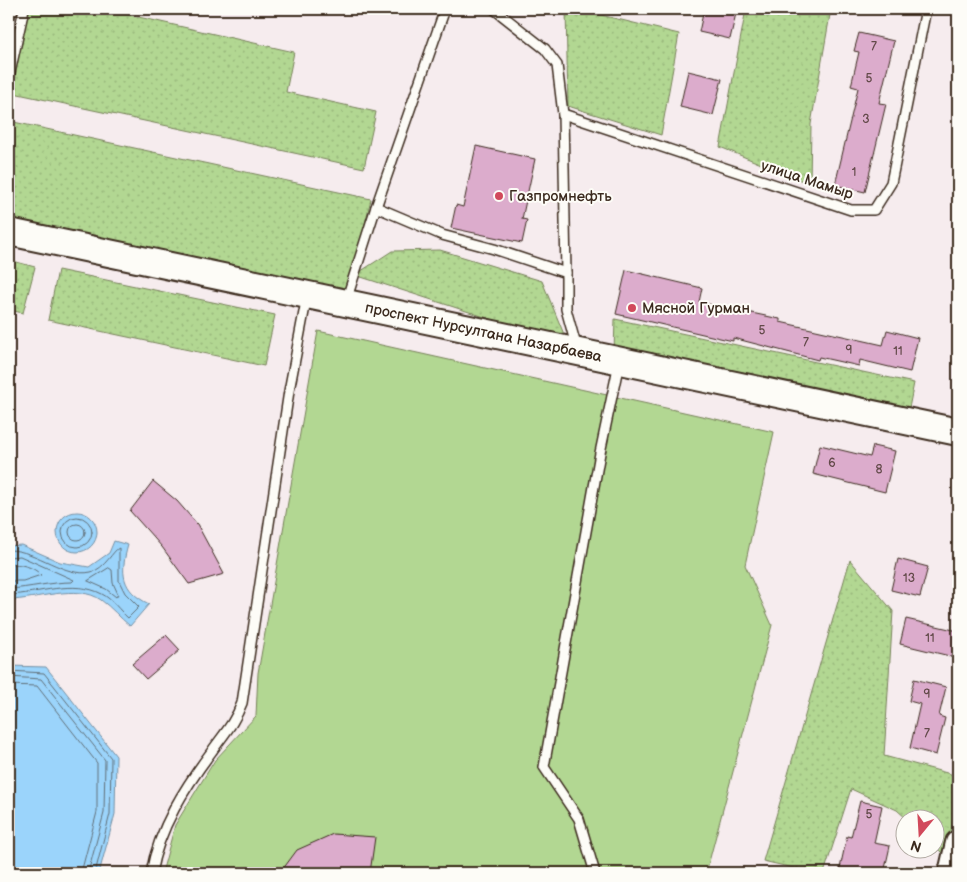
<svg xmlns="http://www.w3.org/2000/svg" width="967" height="882" font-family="'Balsamiq Sans',sans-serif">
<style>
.grass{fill:url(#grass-dots);stroke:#768058}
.green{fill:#b2d792;stroke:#768058}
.water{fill:#9bd4fb;stroke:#7590a3}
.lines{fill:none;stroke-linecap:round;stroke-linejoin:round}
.shore{stroke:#616e76;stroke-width:1}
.building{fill:#dcaccc;stroke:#3b2a1e}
.service-casing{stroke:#3b2a1e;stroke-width:12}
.tertiary-casing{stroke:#3b2a1e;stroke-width:28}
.secondary-casing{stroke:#3b2a1e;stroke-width:30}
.service{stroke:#fdfcf7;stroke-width:9}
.tertiary{stroke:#fdfcf7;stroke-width:24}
.secondary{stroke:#fdfcf7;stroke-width:26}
.poi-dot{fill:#d1495b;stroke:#fdfcf7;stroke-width:2}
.labels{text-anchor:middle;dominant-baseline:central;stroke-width:4;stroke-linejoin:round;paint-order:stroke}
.number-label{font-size:12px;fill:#634a4a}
.street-label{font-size:15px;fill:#3b2a1e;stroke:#fdfcf7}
.poi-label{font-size:15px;fill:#3b2a1e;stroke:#fdfcf7;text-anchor:start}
</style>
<defs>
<pattern id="grass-dots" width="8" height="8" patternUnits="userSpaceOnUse" patternTransform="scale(1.25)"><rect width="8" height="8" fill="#b2d792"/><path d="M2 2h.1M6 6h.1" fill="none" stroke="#9ab97d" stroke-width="1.8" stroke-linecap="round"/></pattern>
</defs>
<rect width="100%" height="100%" fill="#f6ecee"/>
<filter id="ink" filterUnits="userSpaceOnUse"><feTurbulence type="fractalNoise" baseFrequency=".02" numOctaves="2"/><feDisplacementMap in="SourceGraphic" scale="10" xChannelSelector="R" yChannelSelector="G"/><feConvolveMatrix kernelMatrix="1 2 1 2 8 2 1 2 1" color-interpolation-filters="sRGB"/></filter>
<g filter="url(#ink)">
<g class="grass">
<path d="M24 9H103L294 52 286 92 376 112 364 168 9 92V77Z"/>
<path d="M566 9H576L679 34 661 135 568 106Z"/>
<path d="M746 9H831L811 124 810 184 720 147Z"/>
<path d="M9 121 371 199 346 302 9 232Z"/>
<path d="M440 250 542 281 568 344 355 275 392 251Z"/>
<path d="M9 260 35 267 23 313 9 310Z"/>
<path d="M58 270 275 315 264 366 48 320Z"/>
<path d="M615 319 914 383 908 413 614 351Z"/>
<path d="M850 560 893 611 884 756 958 776V801L945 856 935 846 934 820 907 819 897 810 851 789 824 873H815L763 861Z"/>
</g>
<path class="green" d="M318 331 774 432 745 565 772 625 706 873H162L175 825 215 760 256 716 258 673Z"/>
<g class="water">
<circle cx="77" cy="532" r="20"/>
<path d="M114 541 128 545C120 573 121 590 149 604L130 626C120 618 111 607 101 600 78 583 35 600 9 600V546L21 545 60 562 89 567 109 553Z"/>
<path d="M9 666 46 667 116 756 115 814 99 873H9Z"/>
</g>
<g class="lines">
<g class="shore">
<circle cx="77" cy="532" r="15"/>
<circle cx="77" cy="532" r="8"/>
<path d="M9 550C37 550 65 578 91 572 105 569 113 550 119 548V581L125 593 139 607 128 618C120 611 112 599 102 594 74 579 38 594 9 595"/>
<path d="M9 557 20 556 74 580 72 582C50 582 30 588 9 589"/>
<path d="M9 564C20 564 33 566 41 575L23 581H9"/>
<path d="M109 568 112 570 113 583 118 594 116 597 106 589 88 581Z"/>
<path d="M9 671 44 673 111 758 110 814 95 873"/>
<path d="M9 677 41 679 105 760 104 813 88 873"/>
<path d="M9 685 37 686 97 763V812L81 873"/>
</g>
</g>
<g class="building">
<path d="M704 9H737L730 39 699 32Z"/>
<path d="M859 33 894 41 879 103 886 104 865 192 835 185 858 88 851 86 859 52 854 51Z"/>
<path d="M688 71 722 79 713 115 680 107Z"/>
<path d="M476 146 535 159 522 219 527 220 522 243 451 228 456 205 463 207Z"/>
<path d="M626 270 702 288 699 302 780 319V322L883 345 887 330 918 338 910 372 860 360 859 366 819 357 818 360 733 338V341L616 314Z"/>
<path d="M820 445 870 457 873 446 895 451 885 492 813 474Z"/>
<path d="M153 481 177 501 197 524 224 574 189 584 162 547 130 511Z"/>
<path d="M898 559 928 567 920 597 891 590Z"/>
<path d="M906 619 958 631V658L900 644Z"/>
<path d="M166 635 180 650 146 679 132 664Z"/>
<path d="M914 679 946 687 939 716 945 718 936 755 910 748 920 704 909 701Z"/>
<path d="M860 801 882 806 874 843 890 846 884 873H839L847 836 851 837Z"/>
<path d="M333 834 375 837 370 873H280L297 850Z"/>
</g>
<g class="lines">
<defs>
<g id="service">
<path d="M494 9 545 49 557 65 563 114 566 273"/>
<path d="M9 77 24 9"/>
<path d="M563 114 851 210H874L891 183 926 9"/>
<path d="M376 207 445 9"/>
<path d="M346 301 376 207 442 235 494 249 566 273V309L577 349"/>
<path d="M151 873C159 828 185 787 212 751 224 734 235 722 242 703L289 391 307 296"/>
<path d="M595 873 579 819 544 767 600 453 619 363"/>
</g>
<path id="tertiary" d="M951 873 958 843"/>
<g id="secondary">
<path id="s1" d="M9 232 958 432"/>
</g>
</defs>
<use href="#service" class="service-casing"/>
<use href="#tertiary" class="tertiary-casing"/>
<use href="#secondary" class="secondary-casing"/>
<use href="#service" class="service"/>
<use href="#tertiary" class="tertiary"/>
<use href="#secondary" class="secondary"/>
</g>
</g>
<g class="poi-dot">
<circle cx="499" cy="196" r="5"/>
<circle cx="632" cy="308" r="5"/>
</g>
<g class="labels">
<g class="number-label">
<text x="874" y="46">7</text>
<text x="869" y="78">5</text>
<text x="866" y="119">3</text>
<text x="854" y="172">1</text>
<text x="762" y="330">5</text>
<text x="806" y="342">7</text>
<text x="849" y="350">9</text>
<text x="898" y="351">11</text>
<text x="832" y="463">6</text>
<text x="879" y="469">8</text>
<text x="909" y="578">13</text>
<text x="930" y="638">11</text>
<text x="927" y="694">9</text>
<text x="927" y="733">7</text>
<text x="869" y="814">5</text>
</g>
<g class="street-label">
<text transform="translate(807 180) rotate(18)">улица Мамыр</text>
<text stroke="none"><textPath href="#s1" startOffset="485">проспект Нурсултана Назарбаева</textPath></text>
</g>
<g class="poi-label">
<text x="509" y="196">Газпромнефть</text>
<text x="642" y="308">Мясной Гурман</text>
</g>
</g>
<rect width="967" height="882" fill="none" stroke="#fdfcf7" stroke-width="30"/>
<rect x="15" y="15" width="937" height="852" fill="none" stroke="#3b2a1e" stroke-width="2" filter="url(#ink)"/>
<g transform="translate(920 834) rotate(198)"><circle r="24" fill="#fdfcf7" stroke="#afa8a0"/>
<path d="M0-4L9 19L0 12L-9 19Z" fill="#d1495b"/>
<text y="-8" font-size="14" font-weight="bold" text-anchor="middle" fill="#3b2a1e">N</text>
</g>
</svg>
